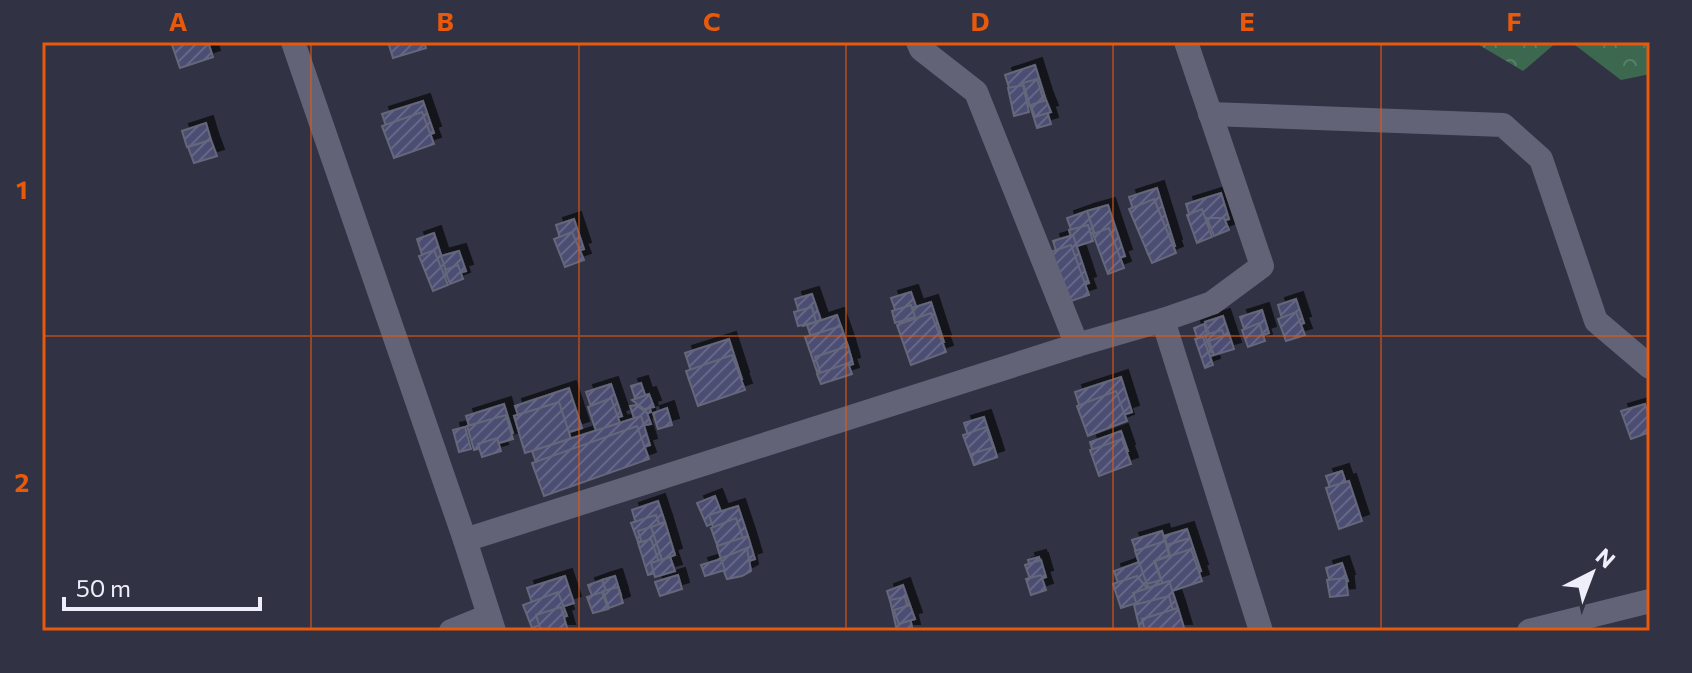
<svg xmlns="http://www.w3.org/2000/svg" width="1692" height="673" font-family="Commissioner,sans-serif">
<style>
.forest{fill:url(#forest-crowns)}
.building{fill:url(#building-hatch);stroke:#65677a;stroke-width:2;filter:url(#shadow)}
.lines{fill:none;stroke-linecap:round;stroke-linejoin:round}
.minor{stroke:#626377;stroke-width:24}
.grid{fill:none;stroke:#e8590c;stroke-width:2;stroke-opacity:0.55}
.neatline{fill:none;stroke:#e8590c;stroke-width:3}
.grid-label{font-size:26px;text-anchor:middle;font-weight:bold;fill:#e8590c}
</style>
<defs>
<pattern id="forest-crowns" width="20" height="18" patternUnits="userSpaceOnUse" patternTransform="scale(2)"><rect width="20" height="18" fill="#3d6850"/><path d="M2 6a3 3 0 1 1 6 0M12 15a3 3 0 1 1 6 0" fill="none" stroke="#597e6a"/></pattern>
<pattern id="building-hatch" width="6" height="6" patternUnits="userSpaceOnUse" patternTransform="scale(2)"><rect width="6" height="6" fill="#4b4d72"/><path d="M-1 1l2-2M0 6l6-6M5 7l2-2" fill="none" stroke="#656787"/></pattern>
<filter id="shadow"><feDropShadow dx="7" dy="-7" stdDeviation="0" flood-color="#0009"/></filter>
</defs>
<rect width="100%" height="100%" fill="#313243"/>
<g class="forest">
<path d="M1474 42H1557L1523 71Z"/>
<path d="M1571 42H1650V74L1621 80Z"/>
</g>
<g class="building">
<path d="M171 42H208L213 57 180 68Z"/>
<path d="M388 42H424L426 48 393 58Z"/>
<path d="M1035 65 1046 100 1016 110 1005 75Z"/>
<path d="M1037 79 1051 124 1037 128 1023 83Z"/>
<path d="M1023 85 1029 112 1014 116 1008 88Z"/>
<path d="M1046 100 1051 112 1035 117 1031 105Z"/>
<path d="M423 101 434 133 393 147 382 114Z"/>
<path d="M422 112 434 144 394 158 382 126Z"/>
<path d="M206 123 211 140 187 147 182 131Z"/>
<path d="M211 140 217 156 194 163 188 147Z"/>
<path d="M1157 188 1175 246 1148 254 1129 197Z"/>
<path d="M1221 193 1229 219 1194 230 1186 204Z"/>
<path d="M1154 199 1176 253 1152 263 1129 209Z"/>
<path d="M1108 205 1125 256 1104 263 1087 211Z"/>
<path d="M1202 209 1212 237 1197 243 1187 215Z"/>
<path d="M1087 211 1094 232 1074 238 1067 218Z"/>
<path d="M1207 218H1224L1229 230 1214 236Z"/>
<path d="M574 219 584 249 565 255 556 225Z"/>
<path d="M1088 225 1093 241 1074 247 1069 230Z"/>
<path d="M1109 228 1124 268 1108 274 1093 234Z"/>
<path d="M572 232 584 260 565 267 554 239Z"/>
<path d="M434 233 448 276 431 282 417 239Z"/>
<path d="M1073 235 1089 283 1068 290 1053 241Z"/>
<path d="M1071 245 1089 295 1068 302 1050 252Z"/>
<path d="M434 250 448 285 433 291 419 256Z"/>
<path d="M459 251 466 271 448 276 441 256Z"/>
<path d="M458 265 463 279 450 284 445 270Z"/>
<path d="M911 292 917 309 897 315 891 298Z"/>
<path d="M812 294 821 320 803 326 795 299Z"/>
<path d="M1296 299 1304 323 1285 329 1278 305Z"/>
<path d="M931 302 944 342 909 353 896 313Z"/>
<path d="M911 305 915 317 895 323 892 311Z"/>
<path d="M812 307 816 322 798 326 794 312Z"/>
<path d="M1262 310 1269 333 1248 340 1240 317Z"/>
<path d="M1296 312 1305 335 1286 341 1278 319Z"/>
<path d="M931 313 946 352 911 365 897 325Z"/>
<path d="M837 315 848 346 817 356 807 325Z"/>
<path d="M1223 316 1229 334 1211 340 1205 322Z"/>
<path d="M1259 323 1265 341 1248 347 1242 330Z"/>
<path d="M1204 324 1214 355 1204 358 1194 328Z"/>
<path d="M841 326 852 360 817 372 805 337Z"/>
<path d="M1222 330 1228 346 1211 352 1205 335Z"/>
<path d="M1229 334 1234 349 1214 355 1209 341Z"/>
<path d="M1203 337 1213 365 1205 368 1195 339Z"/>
<path d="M729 339 742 379 698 393 685 353Z"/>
<path d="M848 346 853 364 821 374 815 357Z"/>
<path d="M732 355 745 390 698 406 686 371Z"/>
<path d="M848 363 852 374 821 384 817 374Z"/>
<path d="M1121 377 1132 412 1086 427 1075 392Z"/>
<path d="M641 383 651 412 641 416 631 386Z"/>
<path d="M611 384 622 416 597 424 586 392Z"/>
<path d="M569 388 582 428 528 445 515 406Z"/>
<path d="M1116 391 1127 421 1088 436 1077 406Z"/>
<path d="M649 394 654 407 644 409 632 400Z"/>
<path d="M611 398 621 426 597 434 588 407Z"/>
<path d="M559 402 571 439 525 453 514 416Z"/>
<path d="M504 404 513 433 475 445 466 416Z"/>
<path d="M1645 404 1650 419V432L1631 439 1621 411Z"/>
<path d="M636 405 647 413 651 424 640 426 639 423 636 424 630 406Z"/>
<path d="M667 408 672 425 658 429 653 413Z"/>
<path d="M506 415 513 439 474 450 467 426Z"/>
<path d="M641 416 650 445 542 480 532 451Z"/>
<path d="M984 417 994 447 974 453 964 423Z"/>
<path d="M637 426 649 459 544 496 532 463Z"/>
<path d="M465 427 471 449 459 452 453 430Z"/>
<path d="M986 427 997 457 974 465 963 435Z"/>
<path d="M1121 431 1128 451 1096 461 1090 442Z"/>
<path d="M497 438 501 451 482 457 478 444Z"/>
<path d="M1122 439 1131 464 1099 476 1090 450Z"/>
<path d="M994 447 997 457 974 465 971 454Z"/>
<path d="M1342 471 1356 512 1340 517 1326 476Z"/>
<path d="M1349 481 1362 521 1339 529 1326 488Z"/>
<path d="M715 496 724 519 707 526 697 503Z"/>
<path d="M658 501 665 522 638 531 632 510Z"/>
<path d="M738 506 748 536 719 545 709 515Z"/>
<path d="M656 515 673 566 663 569 652 537 638 542 631 523Z"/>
<path d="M736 518 746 547 721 556 711 528Z"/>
<path d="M665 522 675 555 662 560 651 527Z"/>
<path d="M651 527 662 560 649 564 638 531Z"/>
<path d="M1187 529 1190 538 1167 545 1164 536Z"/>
<path d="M1162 531 1177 579 1148 588 1132 540Z"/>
<path d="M748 536 755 559 724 569 717 546Z"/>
<path d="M1190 538 1201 571 1177 579 1167 545Z"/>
<path d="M651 539 662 571 648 575 638 543Z"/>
<path d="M1165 541 1169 555 1154 561 1161 580 1146 584 1135 551Z"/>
<path d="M747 548 751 571 742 576 727 579 719 559Z"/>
<path d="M1191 549 1202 581 1166 593 1155 561Z"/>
<path d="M670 557 675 571 655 577 651 563Z"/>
<path d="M1039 557 1043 572 1032 575 1028 560Z"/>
<path d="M721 559 725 570 705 576 701 565Z"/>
<path d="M1041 560 1046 577 1031 582 1025 565Z"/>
<path d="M1139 562 1148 587 1122 595 1114 571Z"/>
<path d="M1342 563 1348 581 1331 586 1326 568Z"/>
<path d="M678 575 682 589 660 596 655 582Z"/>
<path d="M1041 575 1046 590 1031 595 1026 579Z"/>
<path d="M565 576 574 603 536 615 527 588Z"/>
<path d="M615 576 621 595 609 599 602 580Z"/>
<path d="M1137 576 1151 593 1152 598 1121 608 1113 584Z"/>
<path d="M1346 578 1348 595 1330 597 1327 580Z"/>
<path d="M602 580 609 599 595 603 588 585Z"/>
<path d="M1169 581 1178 608 1142 619 1133 593Z"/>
<path d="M903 585 910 605 893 610 887 591Z"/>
<path d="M618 587 623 603 609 608 603 591Z"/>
<path d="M558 592 567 616 532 628 523 605Z"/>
<path d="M602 592 608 609 593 613 587 597Z"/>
<path d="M1169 596 1176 621 1140 630 1134 605Z"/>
<path d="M905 597 913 631H897L890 600Z"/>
<path d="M910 605 915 619 899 624 894 610Z"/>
<path d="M561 607 568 631H541L536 615Z"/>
<path d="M1178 608 1185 631H1145L1142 619Z"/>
</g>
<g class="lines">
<g class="minor">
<path d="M293 42 465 540 494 631"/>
<path d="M918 42 921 49 976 92 1077 345"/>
<path d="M1210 114 1503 125 1541 159 1596 321 1650 367"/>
<path d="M1163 320 1261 631"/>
<path d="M465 540 1077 345 1163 320 1212 303 1262 266 1186 42"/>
<path d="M451 631 488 616"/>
<path d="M1529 631 1650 601"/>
</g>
</g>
<path class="grid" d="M311 42V631M579 42V631M846 42V631M1113 42V631M1381 42V631M42 336H1650"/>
<rect width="1692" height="673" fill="none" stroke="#313243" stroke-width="88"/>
<g transform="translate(1592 573) rotate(42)" stroke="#313243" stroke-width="6" paint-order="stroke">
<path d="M0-6L14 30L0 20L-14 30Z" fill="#eeeffa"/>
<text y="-12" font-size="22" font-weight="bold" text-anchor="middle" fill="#eeeffa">N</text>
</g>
<path d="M64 597v12h196v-12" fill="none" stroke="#eeeffa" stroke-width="4"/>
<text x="76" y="597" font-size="24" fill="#eeeffa" stroke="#313243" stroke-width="6" paint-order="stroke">50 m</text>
<rect x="44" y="44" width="1604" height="585" class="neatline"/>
<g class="grid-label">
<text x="178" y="31">A</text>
<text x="445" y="31">B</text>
<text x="712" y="31">C</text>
<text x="980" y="31">D</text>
<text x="1247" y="31">E</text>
<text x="1514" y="31">F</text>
<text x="22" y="199">1</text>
<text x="22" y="492">2</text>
</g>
</svg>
